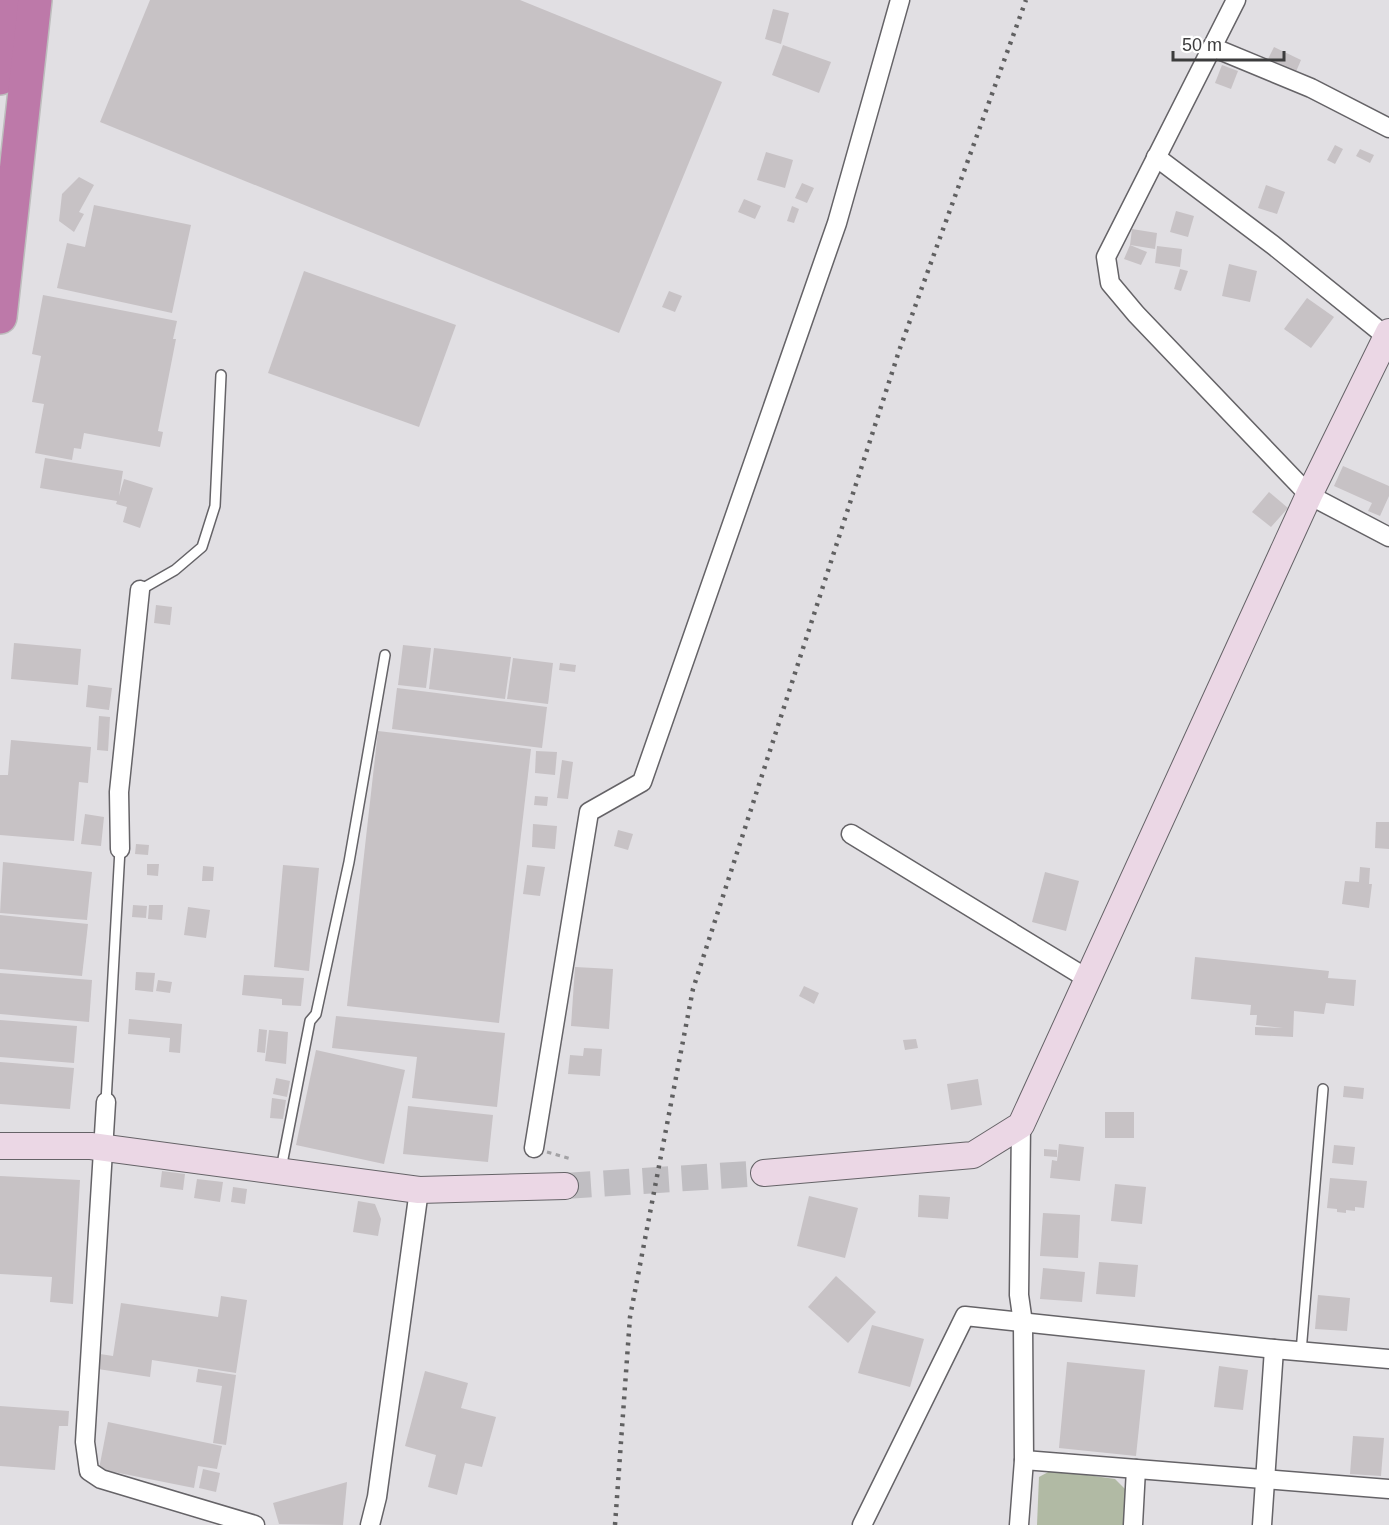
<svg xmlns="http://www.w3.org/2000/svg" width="1389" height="1525" font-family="Arial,sans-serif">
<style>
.green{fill:#b1baa4}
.building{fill:#c7c2c5}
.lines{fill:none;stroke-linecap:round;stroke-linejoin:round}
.secondary-tunnel{stroke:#c0bec2;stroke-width:26;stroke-dasharray:26 13;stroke-linecap:butt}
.lane-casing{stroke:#656367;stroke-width:12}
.street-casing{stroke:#656367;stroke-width:21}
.secondary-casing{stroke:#656367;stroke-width:28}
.highway-casing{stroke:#bdbdbd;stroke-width:36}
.path{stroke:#a3a2a5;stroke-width:3;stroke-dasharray:4.5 4.5;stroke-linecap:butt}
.lane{stroke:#fff;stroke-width:9}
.street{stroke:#fff;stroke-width:18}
.secondary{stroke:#ebd7e5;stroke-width:26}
.highway{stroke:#bd79a9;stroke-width:33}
.rail{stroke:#606061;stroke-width:4.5;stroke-dasharray:3 6;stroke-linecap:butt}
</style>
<rect width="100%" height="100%" fill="#e1dfe3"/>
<path class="green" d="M1052 1470 1115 1479 1126 1490 1124 1525H1037L1039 1477Z"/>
<g class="building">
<path d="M150 0H520L722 82 619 333 100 122Z"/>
<path d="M773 9 789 13 781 44 765 39Z"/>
<path d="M783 45 831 62 819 93 772 75Z"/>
<path d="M1274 47 1301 60 1295 74 1267 61Z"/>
<path d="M1222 65 1238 71 1231 89 1215 83Z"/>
<path d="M1335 145 1343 149 1335 164 1327 160Z"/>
<path d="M1360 149 1374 155 1370 163 1356 156Z"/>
<path d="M766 152 793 160 785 188 757 180Z"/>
<path d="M79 177 94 185 79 212 84 214 74 232 59 221 62 194Z"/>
<path d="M802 183 814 188 807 203 795 198Z"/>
<path d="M1266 185 1285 192 1277 214 1258 208Z"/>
<path d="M744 199 761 206 755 219 738 212Z"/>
<path d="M94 205 191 225 172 313 57 288 67 243 85 247Z"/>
<path d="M792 206 799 209 794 223 787 221Z"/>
<path d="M1176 211 1194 216 1188 237 1170 232Z"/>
<path d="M1132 229 1157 233 1155 249 1130 245Z"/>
<path d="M1130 245 1147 252 1141 265 1124 259Z"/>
<path d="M1157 246 1182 249 1180 267 1155 263Z"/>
<path d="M1229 264 1257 271 1250 302 1222 296Z"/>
<path d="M1180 269 1188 271 1181 291 1174 289Z"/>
<path d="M304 271 456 325 419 427 268 373Z"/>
<path d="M669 291 682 296 675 312 662 307Z"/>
<path d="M43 295 177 321 173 339H176L158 431 163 432 160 447 84 433 81 449 74 448 72 460 35 453 44 404 32 402 41 356 32 354Z"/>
<path d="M1307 298 1334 317 1311 348 1284 329Z"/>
<path d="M45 458 123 471 119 496 124 479 153 488 140 528 123 522 127 507 116 504 117 501 40 488Z"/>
<path d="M1343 466 1389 486V496L1380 516 1368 511 1372 503 1334 486Z"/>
<path d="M1269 492 1288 508 1271 527 1252 512Z"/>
<path d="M156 605 172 607 170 625 154 623Z"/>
<path d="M14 643 81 649 78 685 11 679Z"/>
<path d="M403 645 431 648 426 688 398 685Z"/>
<path d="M434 648 511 657 505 699 429 689Z"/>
<path d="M513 658 553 663 548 704 507 699Z"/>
<path d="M560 663 576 665 575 672 559 670Z"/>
<path d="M88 685 112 688 109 710 86 707Z"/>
<path d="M397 688 547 707 542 748 392 729Z"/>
<path d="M99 716 110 717 108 751 97 750Z"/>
<path d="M378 731 531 749 499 1023 347 1006Z"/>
<path d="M11 740 91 747 88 783 79 782 74 841 0 835V775H8Z"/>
<path d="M536 751 557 752 555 775 535 773Z"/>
<path d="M562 760 573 762 568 799 557 798Z"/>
<path d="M535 796 548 797 547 806 534 805Z"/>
<path d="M85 814 104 817 101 846 81 844Z"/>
<path d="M1376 822H1389V849L1375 848Z"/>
<path d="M533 824 557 826 555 849 532 847Z"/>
<path d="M618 830 633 834 628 850 614 846Z"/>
<path d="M136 844 149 845 148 855 135 854Z"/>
<path d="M3 862 92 872 87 920 0 913Z"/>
<path d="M147 864H159L158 876 147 875Z"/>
<path d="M283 865 319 868 309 971 274 967Z"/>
<path d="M527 865 545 867 540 896 523 894Z"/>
<path d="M203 866 214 867 213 881H202Z"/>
<path d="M1360 867 1370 868 1369 884H1372L1369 908 1342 904 1345 881 1359 882Z"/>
<path d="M1045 872 1079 881 1066 931 1032 922Z"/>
<path d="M133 905 147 906 146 918 132 917Z"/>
<path d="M149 905H163L162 920 148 919Z"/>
<path d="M188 907 210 910 206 938 184 935Z"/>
<path d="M0 915 88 924 82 976 0 969Z"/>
<path d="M1195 957 1329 971 1328 978 1356 980 1354 1006 1326 1003 1324 1014 1294 1011 1293 1037 1255 1035V1027L1283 1028 1256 1025 1257 1015H1250L1251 1005 1191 999Z"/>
<path d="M575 967 613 969 609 1029 571 1026Z"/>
<path d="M136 972 155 973 153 992 135 990Z"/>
<path d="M0 973 92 980 89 1022 0 1014Z"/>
<path d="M244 975 304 978 301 1006 282 1005V999L242 995Z"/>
<path d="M158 980 172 982 170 993 156 991Z"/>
<path d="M804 986 819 993 814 1004 799 996Z"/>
<path d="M336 1016 505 1033 497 1107 412 1098 417 1057 332 1048Z"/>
<path d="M129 1019 182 1024 180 1053 169 1052 170 1038 128 1034Z"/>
<path d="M0 1020 77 1026 74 1063 0 1057Z"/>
<path d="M259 1029 267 1030 265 1053 257 1052Z"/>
<path d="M269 1030 288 1032 286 1064 265 1061Z"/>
<path d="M916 1039 918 1048 905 1050 903 1040Z"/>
<path d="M584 1048 602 1049 600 1076 568 1074 570 1055 583 1056Z"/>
<path d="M316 1050 405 1070 384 1164 296 1145Z"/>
<path d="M0 1062 74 1068 70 1109 0 1104Z"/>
<path d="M276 1078 290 1081 287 1097 273 1094Z"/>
<path d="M978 1079 982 1105 951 1110 947 1084Z"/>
<path d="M1344 1086 1364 1088 1363 1099 1343 1097Z"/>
<path d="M272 1098 286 1100 283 1119 270 1118Z"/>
<path d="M408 1106 493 1115 488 1162 403 1154Z"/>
<rect x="1105" y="1112" width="29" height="26"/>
<path d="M1059 1144 1084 1147 1080 1181 1050 1178 1052 1160 1057 1161Z"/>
<path d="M1334 1145 1355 1147 1353 1165 1332 1163Z"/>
<path d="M1044 1149 1057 1150V1157L1044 1156Z"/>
<path d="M162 1171 185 1174 183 1190 160 1187Z"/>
<path d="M0 1176 80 1180 73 1304 50 1302 52 1277 0 1274Z"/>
<path d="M1330 1178 1367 1181 1364 1208 1355 1207V1211L1346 1210V1213L1337 1212V1209L1327 1208Z"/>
<path d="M197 1179 223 1182 220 1202 194 1198Z"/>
<path d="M1115 1184 1146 1187 1142 1224 1111 1221Z"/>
<path d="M233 1187 247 1189 245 1204 231 1202Z"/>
<path d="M919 1195 950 1197 948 1219 918 1217Z"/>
<path d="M809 1196 858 1208 845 1258 797 1246Z"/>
<path d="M358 1201 375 1204 381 1219 378 1236 353 1232Z"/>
<path d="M1043 1213 1080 1215 1078 1258 1040 1256Z"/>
<path d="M1099 1262 1138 1265 1135 1297 1096 1294Z"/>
<path d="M1043 1268 1085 1272 1082 1302 1040 1299Z"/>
<path d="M836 1276 876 1312 848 1343 808 1307Z"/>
<path d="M1318 1295 1350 1298 1347 1331 1315 1329Z"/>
<path d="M221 1296 247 1300 236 1373 152 1360 150 1377 98 1369 100 1354 113 1356 121 1303 218 1317Z"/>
<path d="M872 1325 924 1339 910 1387 858 1373Z"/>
<path d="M1067 1362 1145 1370 1136 1456 1059 1448Z"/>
<path d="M1219 1366 1248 1370 1243 1410 1214 1407Z"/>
<path d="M198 1369 236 1375 226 1445 213 1443 222 1386 196 1382Z"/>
<path d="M425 1371 468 1383 461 1408 496 1417 482 1467 465 1463 457 1495 428 1487 436 1455 405 1446Z"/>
<path d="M0 1406 69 1411 68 1426H59L55 1470 0 1466Z"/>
<path d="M108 1422 222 1446 217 1469 198 1466 194 1488 99 1469Z"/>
<path d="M1353 1436 1384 1438 1381 1476 1350 1474Z"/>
<path d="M203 1469 220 1473 216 1492 199 1488Z"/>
<path d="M347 1482 343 1525 279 1524 273 1503Z"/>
</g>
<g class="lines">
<path class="secondary-tunnel" d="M565 1186 764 1173"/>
<defs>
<g id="lane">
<path d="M140 590 175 570 202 547 215 506 221 375"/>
<path d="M106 1102 120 849"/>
<path d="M281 1169 310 1021 316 1014 349 862 385 655"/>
<path d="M1301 1352 1323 1089"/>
</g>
<g id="street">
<path d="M1236 0 1106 257 1110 283 1136 314 1309 495 1389 537"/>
<path d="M1212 47 1311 88 1389 128"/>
<path d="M1156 157 1273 245 1387 337"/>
<path d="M851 834 1088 979"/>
<path d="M120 849 119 792 140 590"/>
<path d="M106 1102 85 1442 89 1471 101 1479 255 1525"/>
<path d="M534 1148 589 812 642 782 837 223 900 0"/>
<path d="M1024 1460 1389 1489"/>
<path d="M370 1525 377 1497 419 1190"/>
<path d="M862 1525 965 1316 1274 1349 1389 1359"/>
<path d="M1019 1525 1024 1460 1023 1323 1019 1295 1021 1125"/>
<path d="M1133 1525 1136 1469"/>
<path d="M1262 1525 1274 1349"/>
</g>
<g id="secondary">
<path d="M0 1146H91L419 1190 565 1186"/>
<path d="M764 1173 973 1155 1021 1125 1309 495 1389 332"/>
</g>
<g id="highway">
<path d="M0 78 9 0"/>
<path d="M0 317 35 0"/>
</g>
</defs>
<use href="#lane" class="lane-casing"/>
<use href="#street" class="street-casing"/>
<use href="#secondary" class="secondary-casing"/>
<use href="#highway" class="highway-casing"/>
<path class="path" d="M547 1152 571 1159"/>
<use href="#lane" class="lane"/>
<use href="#street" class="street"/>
<use href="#secondary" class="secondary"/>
<use href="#highway" class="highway"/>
<path class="rail" d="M615 1525 630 1317 693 989 899 351 1026 0"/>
</g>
<path d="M1173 51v9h111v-9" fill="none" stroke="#3c3c3d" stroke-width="3"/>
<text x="1182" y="51" font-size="18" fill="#3c3c3d" stroke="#ffffff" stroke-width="4.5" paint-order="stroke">50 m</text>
</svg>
